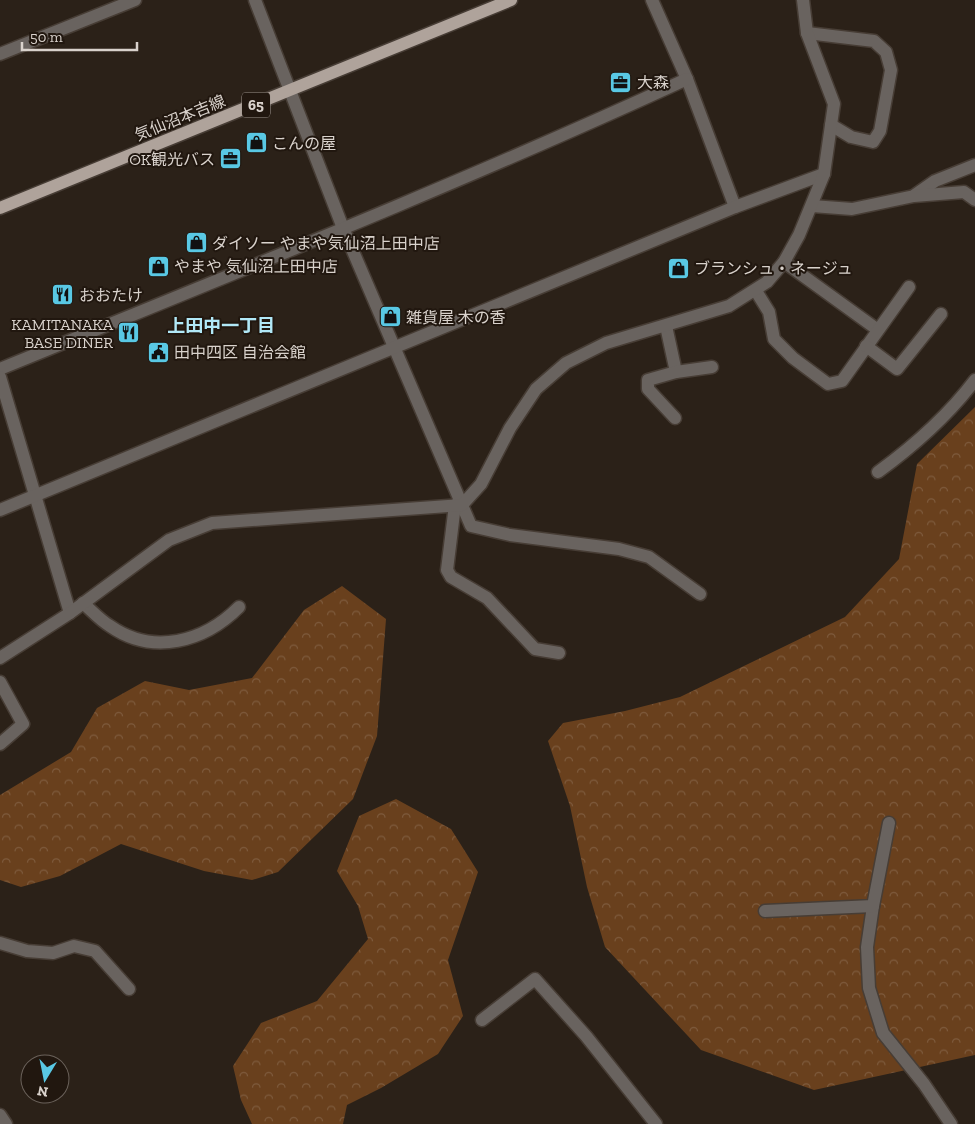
<svg xmlns="http://www.w3.org/2000/svg" width="975" height="1124" font-family="'Zilla Slab','Noto Sans JP',serif">
<style>
.forest{fill:url(#forest-crowns)}
.lines{fill:none;stroke-linecap:round;stroke-linejoin:round}
.minor-casing{stroke:#473d35;stroke-width:15}
.major-casing{stroke:#473d35;stroke-width:15}
.minor{stroke:#69635f;stroke-width:12}
.major{stroke:#afa39b;stroke-width:12}
.labels{text-anchor:middle;dominant-baseline:central;stroke-width:4;stroke-linejoin:round;paint-order:stroke}
.shield{fill:#21170f;stroke:#a29a93;stroke-width:1}
.shield-label{font-size:15px;font-weight:bold;fill:#d9d2cc}
.poi-label{font-size:16px;fill:#d9d2cc;stroke:#21170f;text-anchor:start}
.street-label{font-size:16px;fill:#d9d2cc;stroke:#21170f}
.neighbourhood-label{font-size:18px;font-weight:bold;fill:#b1e8f7;stroke:#21170f}
</style>
<defs>
<pattern id="forest-crowns" width="20" height="18" patternUnits="userSpaceOnUse" patternTransform="scale(1.25)"><rect width="20" height="18" fill="#69401d"/><path d="M2 6a3 3 0 1 1 6 0M12 15a3 3 0 1 1 6 0" fill="none" stroke="#7e5b3d"/></pattern>
</defs>
<rect width="100%" height="100%" fill="#2b2118"/>
<g class="forest">
<path d="M975 407V1055L814 1090 701 1050 605 947 587 887 570 806 548 741 563 723 625 711 680 697 845 617 899 559 917 464Z"/>
<path d="M342 586 386 619 377 736 353 799 278 872 252 880 204 871 121 844 60 876 21 887 0 880V795L71 752 97 708 145 681 189 690 252 678 304 610Z"/>
<path d="M396 799 451 829 478 872 448 960 463 1016 438 1054 381 1088 347 1105 343 1124H252L241 1100 233 1066 261 1023 317 1001 368 939 358 906 337 871 359 816Z"/>
</g>
<g class="lines">
<defs>
<g id="minor">
<path d="M255 0 343 228 471 526 510 535 619 549 649 557 700 594"/>
<path d="M652 0 687 79 735 207"/>
<path d="M807 33 874 41 886 52 891 70 880 131 873 142 851 137 831 125"/>
<path d="M0 54 135 0"/>
<path d="M915 195 935 181 975 165"/>
<path d="M812 206 852 209 914 196 964 192 975 200"/>
<path d="M784 262 878 330"/>
<path d="M756 291 769 312 774 339 793 358 828 384 842 381 909 287"/>
<path d="M666 326 676 372"/>
<path d="M866 346 897 369 941 314"/>
<path d="M0 369C230 275 461 183 687 79"/>
<path d="M0 377 70 613"/>
<path d="M675 418 648 389V380L676 372 712 367"/>
<path d="M878 472C915 445 947 417 975 380"/>
<path d="M455 505 447 570 451 577 487 598 535 649 559 653"/>
<path d="M0 510 735 207 824 174"/>
<path d="M83 603C92 611 100 620 110 626 153 656 204 642 239 607"/>
<path d="M0 658 70 613 169 540 212 523 462 505 481 484 510 428 536 389 566 363 606 343 729 306 767 282 784 262 799 235 824 174 834 104 807 33 803 0"/>
<path d="M0 682 23 724 0 744"/>
<path d="M873 906 867 947 869 988 883 1033 924 1084 951 1124"/>
<path d="M765 911 873 906 889 823"/>
<path d="M0 943 27 951 53 953 74 946 95 951 129 989"/>
<path d="M482 1020 535 979 586 1036 656 1124"/>
<path d="M0 1115 6 1124"/>
</g>
<path id="major" d="M0 208 511 0"/>
</defs>
<use href="#minor" class="minor-casing"/>
<use href="#major" class="major-casing"/>
<use href="#minor" class="minor"/>
<use href="#major" class="major"/>
</g>
<defs>
<symbol id="office-square" viewBox="-11 -11 22 22"><rect x="-9" y="-9" width="18" height="18" rx="4" fill="#59c8e4" stroke="#21170f"/><path d="M-6-3h4V-5.5h4V-3h4V5H-6ZM-1-4.5V-3h2v-1.5ZM-6 0V1H6V0Z" fill="#111"/></symbol>
<symbol id="shop-square" viewBox="-11 -11 22 22"><rect x="-9" y="-9" width="18" height="18" rx="4" fill="#59c8e4" stroke="#21170f"/><path d="M-5-2.5h2.3a2.7 3.5 0 0 1 5.4 0H5L5.5 6h-11ZM-1.5-2.5h3a1.5 2.3 0 0 0-3 0Z" fill="#111"/></symbol>
<symbol id="restaurant-square" viewBox="-11 -11 22 22"><rect x="-9" y="-9" width="18" height="18" rx="4" fill="#59c8e4" stroke="#21170f"/><path d="M-5-6h1v4h1v-4h1v4h1v-4h1v5L-1.5 .5V6h-2V.5L-5-1ZM5-6V6H3V1.5H1.5Q1.5-4 5-6Z" fill="#111"/></symbol>
<symbol id="civic-square" viewBox="-11 -11 22 22"><rect x="-9" y="-9" width="18" height="18" rx="4" fill="#59c8e4" stroke="#21170f"/><path d="M-.6-6.5H3V-4.5H.6V-3L4-1V1h2V6H-6V1h2V-1L-.6-3ZM-1.2 2.5V6h2.4V2.5Z" fill="#111"/></symbol>
</defs>
<g fill-rule="evenodd">
<use href="#office-square" x="608" y="70" width="25" height="25"/>
<use href="#shop-square" x="244" y="130" width="25" height="25"/>
<use href="#office-square" x="218" y="146" width="25" height="25"/>
<use href="#shop-square" x="184" y="230" width="25" height="25"/>
<use href="#shop-square" x="146" y="254" width="25" height="25"/>
<use href="#shop-square" x="666" y="256" width="25" height="25"/>
<use href="#restaurant-square" x="50" y="282" width="25" height="25"/>
<use href="#shop-square" x="378" y="304" width="25" height="25"/>
<use href="#restaurant-square" x="116" y="320" width="25" height="25"/>
<use href="#civic-square" x="146" y="340" width="25" height="25"/>
</g>
<g class="labels">
<rect class="shield" x="242" y="92.5" width="28" height="25" rx="4"/>
<g class="shield-label">
<text x="256" y="105">65</text>
</g>
<g class="poi-label">
<text x="637" y="82">大森</text>
<text x="272" y="143">こんの屋</text>
<text x="215" y="159" text-anchor="end">OK観光バス</text>
<text x="212" y="243">ダイソー やまや気仙沼上田中店</text>
<text x="174" y="266">やまや 気仙沼上田中店</text>
<text x="694" y="268">ブランシュ・ネージュ</text>
<text x="79" y="295">おおたけ</text>
<text x="406" y="317">雑貨屋 木の香</text>
<text x="113" y="324" text-anchor="end">KAMITANAKA<tspan x="113" dy="18">BASE DINER</tspan></text>
<text x="174" y="352">田中四区 自治会館</text>
</g>
<g class="street-label">
<text transform="translate(180 118) rotate(-22)">気仙沼本吉線</text>
</g>
<g class="neighbourhood-label">
<text x="221" y="326">上田中一丁目</text>
</g>
</g>
<g transform="translate(45 1079) rotate(190)"><circle r="24" fill="#21170f" stroke="#6b625b"/>
<path d="M0-4L9 19L0 12L-9 19Z" fill="#59c8e4"/>
<text y="-8" font-size="14" font-weight="bold" text-anchor="middle" fill="#d9d2cc">N</text>
</g>
<path d="M22 42v8h115v-8" fill="none" stroke="#d9d2cc" stroke-width="2.5"/>
<text x="30" y="42" font-size="15" fill="#d9d2cc" stroke="#21170f" stroke-width="4" paint-order="stroke">50 m</text>
</svg>
